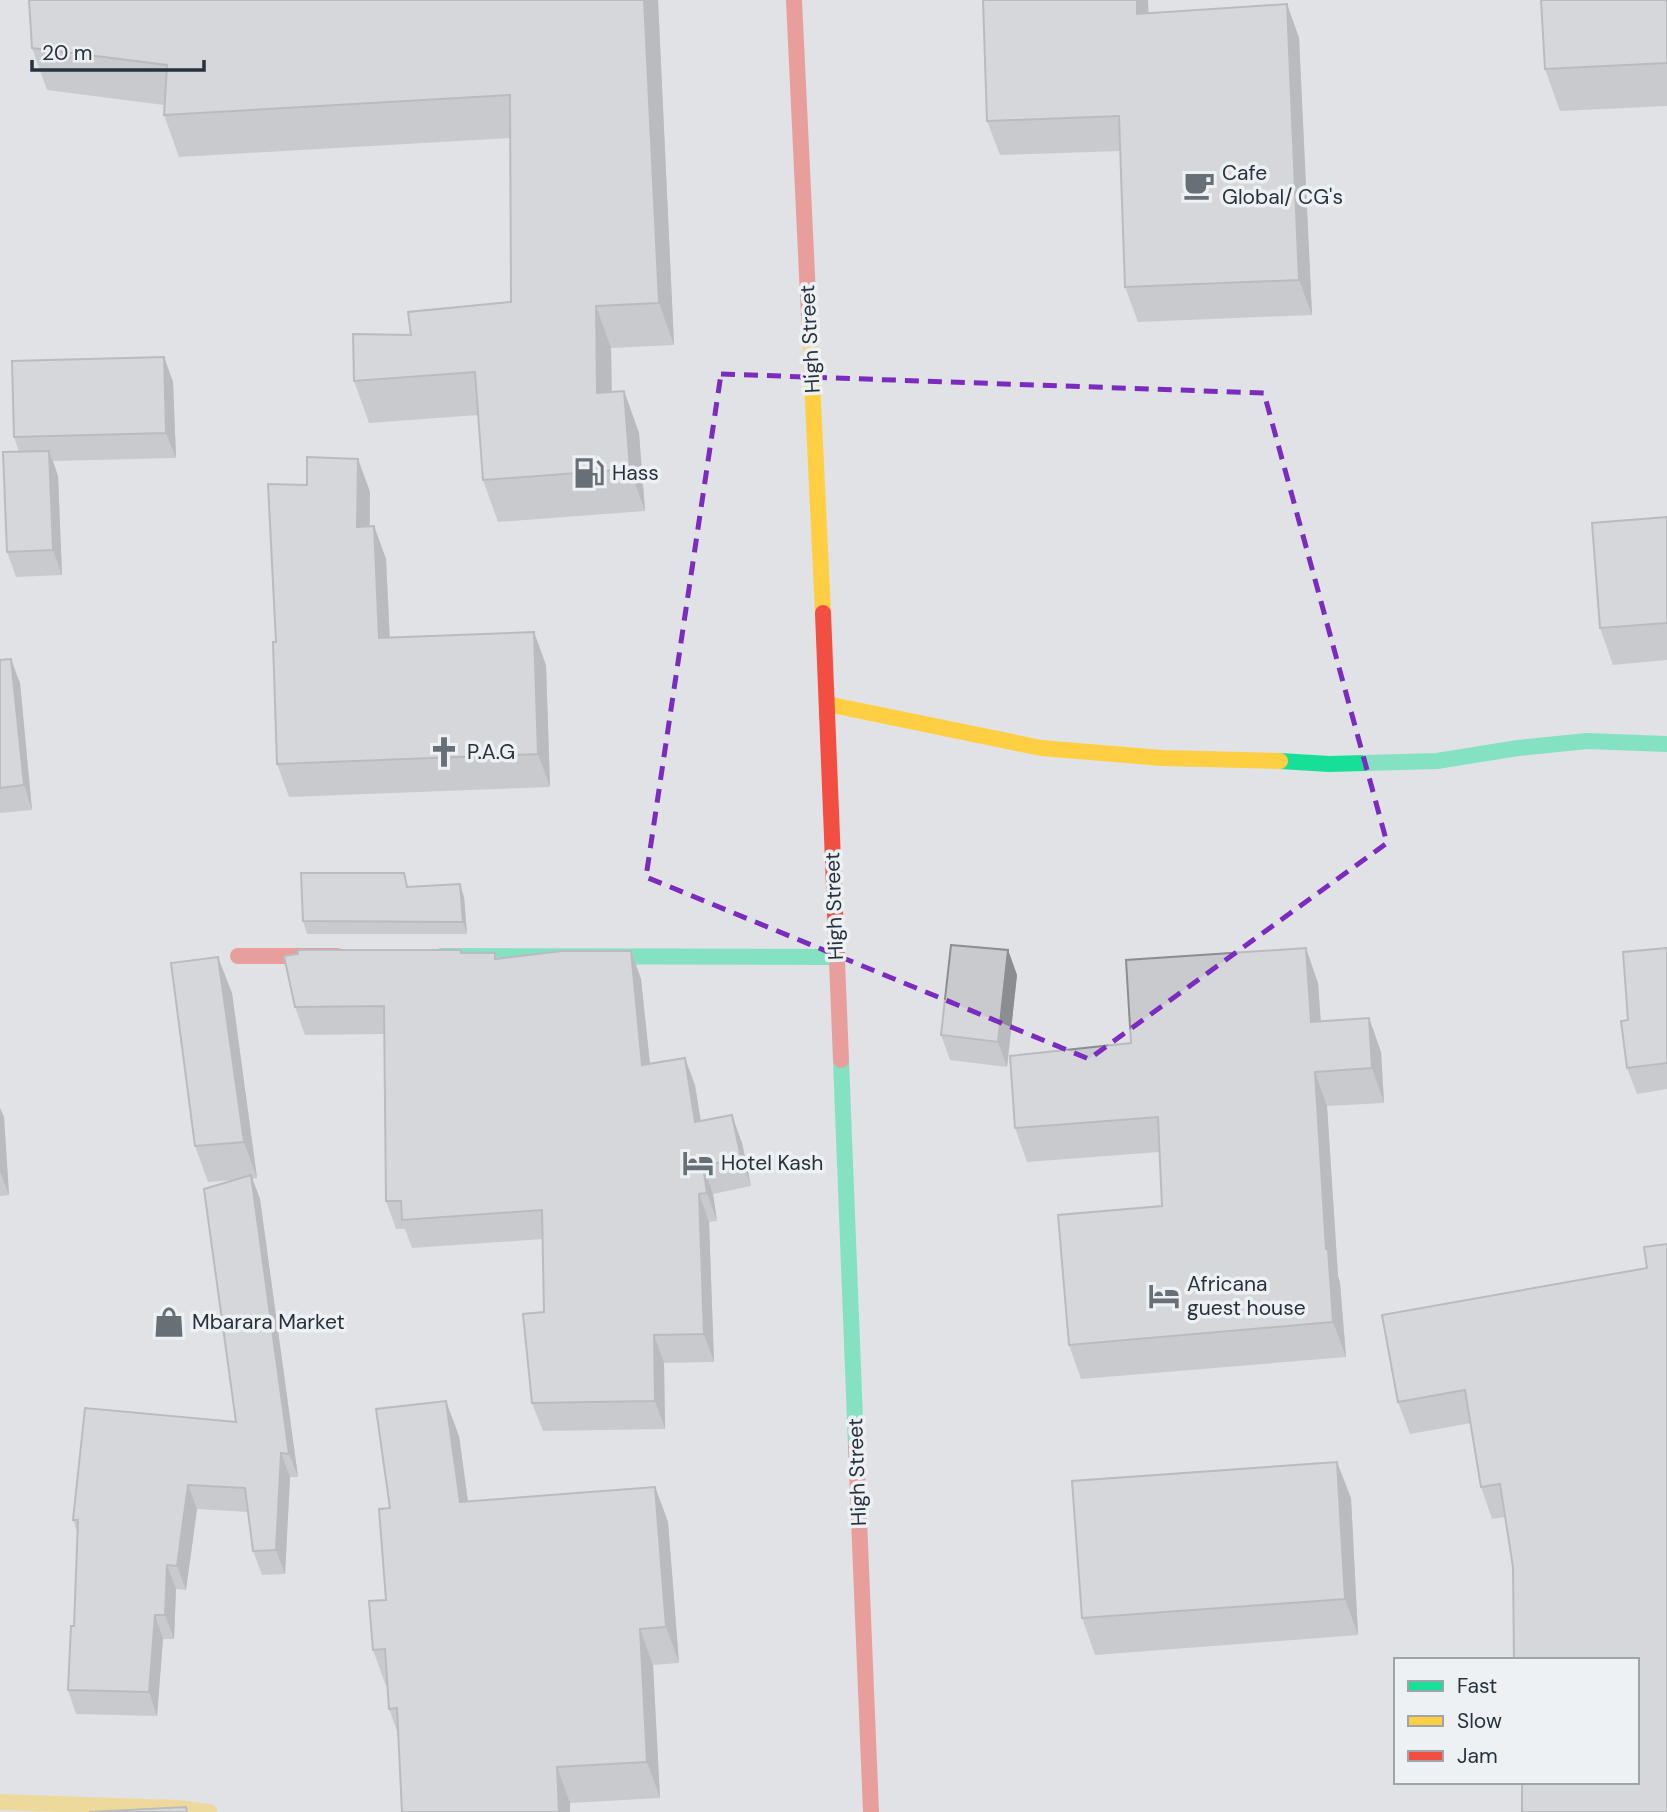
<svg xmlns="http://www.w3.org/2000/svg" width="1667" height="1812" font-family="'DM Sans',sans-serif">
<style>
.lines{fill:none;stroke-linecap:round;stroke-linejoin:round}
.fast{stroke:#16e098;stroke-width:16}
.slow{stroke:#ffcf43;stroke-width:16}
.jam{stroke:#f24e42;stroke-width:16}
.wall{fill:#acaeb0}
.shaded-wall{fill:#8c8d90}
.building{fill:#c8cacd;stroke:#8c8d90;stroke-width:2}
.marked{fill:none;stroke:#7b2cbf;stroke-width:5;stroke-dasharray:14 9;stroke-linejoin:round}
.labels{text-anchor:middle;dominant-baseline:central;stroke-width:7;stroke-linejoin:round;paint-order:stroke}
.poi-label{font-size:21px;fill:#28323c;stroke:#edf1f4;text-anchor:start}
.street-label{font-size:21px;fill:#28323c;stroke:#edf1f4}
</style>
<rect width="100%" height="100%" fill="#e0e2e5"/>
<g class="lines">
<g class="fast">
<path d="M1280 761 1329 764 1437 761 1518 748 1587 741 1667 744"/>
<path d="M442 956 836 957"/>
<path d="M841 1060 856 1446"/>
</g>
<g class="slow">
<path d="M809 317 823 613"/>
<path d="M827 704 1041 748 1162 758 1280 761"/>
<path d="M0 1802 178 1808 209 1812"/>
</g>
<g class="jam">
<path d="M794 0 809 317"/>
<path d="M823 613 841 1060"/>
<path d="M238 956H337"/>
<path d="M856 1446 871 1812"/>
</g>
</g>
<g class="wall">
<path d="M29 0H658L674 345 611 348 612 392 624 391 639 433 645 511 498 522 483 480 478 415 369 423 354 381 411 335 511 302 510 138 179 157 164 115V105L47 90 32 48Z"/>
<path d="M983 0H1148V13L1287 4 1299 38 1312 315 1138 322 1125 287 1120 151 1000 155 987 121Z"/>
<path d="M1667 0V106L1560 111 1545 69Z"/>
<path d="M164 357 173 382 176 458 53 461 58 476 62 575 16 577 7 552 19 452 14 437Z"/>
<path d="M358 459 370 492V526H374L386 559 390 637 546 665 550 787 289 797 277 764 276 642Z"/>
<path d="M1667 517V660L1613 665 1600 628Z"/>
<path d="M0 660 20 683 32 810 0 813Z"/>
<path d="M409 887 464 897 467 934H307L303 921Z"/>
<path d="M1667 948V1089L1637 1094 1627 1068 1628 1020Z"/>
<path d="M1008 950 1017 975 1007 1067 950 1060 941 1035Z"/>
<path d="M631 951 641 979 650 1064 695 1085 701 1121 742 1143 751 1186 713 1194 717 1221 709 1222 714 1362 664 1363 665 1429 543 1431 532 1403 544 1312 543 1239 412 1248 405 1229H396L386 1201 384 1034 305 1035 295 1007 462 953H495L497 958Z"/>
<path d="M1318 983 1321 1021 1369 1018 1381 1052 1384 1103 1327 1106 1338 1276 1340 1283 1346 1357 1081 1379 1069 1345 1162 1206 1159 1152 1027 1162 1015 1128 1131 1043Z"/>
<path d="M232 993 257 1178 252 1179 260 1199 298 1477H290L285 1574 262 1575 253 1551 248 1512 197 1509 186 1590 176 1589 174 1639H163L157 1716 76 1714 68 1690 74 1626 78 1534 73 1520 236 1422 235 1180 208 1182 195 1146Z"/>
<path d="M0 1108 4 1117 9 1195 0 1196Z"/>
<path d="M1667 1244 1637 1782 1513 1567 1505 1517 1492 1519 1481 1487 1471 1423 1410 1434 1398 1402 1647 1268Z"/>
<path d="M459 1436 468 1502 655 1487 668 1522 679 1663 653 1665 660 1798 570 1803V1812H402L398 1734 389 1709 388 1686H386L373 1650 386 1600 390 1508Z"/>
<path d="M1351 1498 1358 1635 1095 1655 1082 1618Z"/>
</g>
<g class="shaded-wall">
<path d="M644 0H658L674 345 659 303Z"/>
<path d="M1137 0H1148L1150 48 1137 14Z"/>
<path d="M1287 4 1299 38 1312 315 1299 280Z"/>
<path d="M596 306 611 348 612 435 597 393Z"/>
<path d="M164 357 173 382 176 458 166 433Z"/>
<path d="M624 391 639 433 645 511 630 469Z"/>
<path d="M49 451 58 476 62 575 53 550Z"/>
<path d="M358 459 370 492 369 560 357 527Z"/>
<path d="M374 526 386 559 391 671 379 638Z"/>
<path d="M534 632 546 665 550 787 538 754Z"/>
<path d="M11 659 20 683 32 810 24 785Z"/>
<path d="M460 884 464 897 467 934 463 922Z"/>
<path d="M1306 948 1318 983 1323 1056 1311 1022Z"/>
<path d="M1008 950 1017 975 1007 1067 998 1042Z"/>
<path d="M631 951 641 979 653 1093 642 1065Z"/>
<path d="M218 957 232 993 257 1178 244 1142Z"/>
<path d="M1369 1018 1381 1052 1384 1103 1372 1068Z"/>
<path d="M685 1058 695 1085 705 1150 695 1122Z"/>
<path d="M1315 1072 1327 1106 1338 1276 1340 1283 1346 1357 1333 1322 1326 1249Z"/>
<path d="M0 1108 4 1117 9 1195 0 1172Z"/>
<path d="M732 1115 742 1143 751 1186 741 1158Z"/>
<path d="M703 1166 713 1194 717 1221 707 1193Z"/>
<path d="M251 1175 260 1199 298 1477 289 1454Z"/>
<path d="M699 1194 709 1222 714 1362 704 1334Z"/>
<path d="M654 1335 664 1363 665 1429 655 1401Z"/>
<path d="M446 1401 459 1436 473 1538 460 1502Z"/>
<path d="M281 1453 290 1477 285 1574 276 1550Z"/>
<path d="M1337 1462 1351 1498 1358 1635 1345 1599Z"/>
<path d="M188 1485 197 1509 186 1590 177 1566Z"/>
<path d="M655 1487 668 1522 679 1663 666 1627Z"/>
<path d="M167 1565 176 1589 174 1639 165 1615Z"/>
<path d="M155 1615 163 1639 157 1716 149 1692Z"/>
<path d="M640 1629 653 1665 660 1798 647 1762Z"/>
<path d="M557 1767 570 1803V1812H559Z"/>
</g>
<g class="building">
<path d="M29 0H644L659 303 596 306 597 393 624 391 630 469 483 480 475 372 354 381 353 334 411 335 408 312 511 302 510 95 164 115 167 65 32 48Z"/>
<path d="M983 0H1137V14L1287 4 1299 280 1125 287 1119 116 987 121Z"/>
<path d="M1541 0H1667V63L1545 69Z"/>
<path d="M164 357 166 433 14 437 12 361Z"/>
<path d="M49 451 53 550 7 552 3 452Z"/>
<path d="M307 457 358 459 357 527 374 526 379 638 534 632 538 754 277 764 273 642H276L268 484 307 485Z"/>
<path d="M1667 517V623L1600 628 1592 523Z"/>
<path d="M11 659 24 785 0 788V660Z"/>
<path d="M301 873H404L407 887 460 884 463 922 303 921Z"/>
<path d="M951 945 1008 950 998 1042 941 1035Z"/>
<path d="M1306 948 1311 1022 1369 1018 1372 1068 1315 1072 1326 1249H1328L1333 1322 1069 1345 1058 1215 1162 1206 1158 1117 1015 1128 1010 1056 1131 1043 1126 960Z"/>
<path d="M1667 948V1063L1627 1068 1621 1021 1628 1020 1623 952Z"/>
<path d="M298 950H461V953H495V959L562 951H631L642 1065 685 1058 695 1122 732 1115 741 1158 703 1166 707 1193 699 1194 704 1334 654 1335 655 1401 532 1403 523 1314 544 1312 542 1210 402 1220 401 1201H386L384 1006 295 1007 284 956 298 954Z"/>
<path d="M218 957 244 1142 195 1146 171 963Z"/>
<path d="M251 1175 289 1454 281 1453 276 1550 253 1551 245 1488 188 1485 177 1566 167 1565 165 1615H155L149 1692 68 1690 71 1626H74L78 1520H73L85 1408 236 1422 204 1189Z"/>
<path d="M1667 1244V1812H1522V1782H1637V1660H1514L1513 1567 1500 1484 1481 1487 1465 1390 1398 1402 1382 1315 1647 1268 1644 1247Z"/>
<path d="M446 1401 460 1502 655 1487 666 1627 640 1629 647 1762 557 1767 559 1812H402L397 1708 389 1709 385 1649 373 1650 369 1601 386 1600 379 1509 390 1508 376 1409Z"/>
<path d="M1337 1462 1345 1599 1082 1618 1072 1481Z"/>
<path d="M186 1807 187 1812H89Z"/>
</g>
<path d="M0 0H1667V1812H0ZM721 374 1264 393 1387 843 1089 1059 646 877Z" fill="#e0e2e5" fill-opacity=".55" fill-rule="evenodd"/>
<path class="marked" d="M721 374 1264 393 1387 843 1089 1059 646 877Z"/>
<defs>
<symbol id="cafe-bare" viewBox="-9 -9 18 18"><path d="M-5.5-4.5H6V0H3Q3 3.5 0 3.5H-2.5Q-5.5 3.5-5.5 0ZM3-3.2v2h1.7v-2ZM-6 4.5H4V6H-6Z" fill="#687077" stroke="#edf1f4" stroke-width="2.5" paint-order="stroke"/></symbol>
<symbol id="fuel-bare" viewBox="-9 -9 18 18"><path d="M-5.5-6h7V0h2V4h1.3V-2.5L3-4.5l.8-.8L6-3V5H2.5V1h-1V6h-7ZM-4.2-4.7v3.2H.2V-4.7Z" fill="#687077" stroke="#edf1f4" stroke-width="2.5" paint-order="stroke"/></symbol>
<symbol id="church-bare" viewBox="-9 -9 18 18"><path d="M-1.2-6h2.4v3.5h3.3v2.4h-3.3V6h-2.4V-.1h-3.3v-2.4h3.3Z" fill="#687077" stroke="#edf1f4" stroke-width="2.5" paint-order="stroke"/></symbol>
<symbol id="hotel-bare" viewBox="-9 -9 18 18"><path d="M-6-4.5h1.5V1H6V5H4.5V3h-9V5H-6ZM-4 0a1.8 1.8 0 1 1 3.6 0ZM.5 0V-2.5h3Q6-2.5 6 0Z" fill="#687077" stroke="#edf1f4" stroke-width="2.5" paint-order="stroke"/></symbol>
<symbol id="shop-bare" viewBox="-9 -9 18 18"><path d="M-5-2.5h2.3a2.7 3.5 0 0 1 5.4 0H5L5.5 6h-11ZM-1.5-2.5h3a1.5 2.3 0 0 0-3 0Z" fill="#687077" stroke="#edf1f4" stroke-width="2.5" paint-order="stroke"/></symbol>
</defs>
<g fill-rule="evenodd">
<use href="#cafe-bare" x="1177" y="163" width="44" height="44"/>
<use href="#fuel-bare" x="567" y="451" width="44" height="44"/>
<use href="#church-bare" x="422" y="730" width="44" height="44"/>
<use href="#hotel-bare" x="676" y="1141" width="44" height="44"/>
<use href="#hotel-bare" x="1142" y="1274" width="44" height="44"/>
<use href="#shop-bare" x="147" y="1300" width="44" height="44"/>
</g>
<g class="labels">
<g class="poi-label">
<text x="1222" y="173">Cafe<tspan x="1222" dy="24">Global/ CG's</tspan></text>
<text x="612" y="473">Hass</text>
<text x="467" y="752">P.A.G</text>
<text x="721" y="1163">Hotel Kash</text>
<text x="1187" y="1284">Africana<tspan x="1187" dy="24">guest house</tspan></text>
<text x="192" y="1322">Mbarara Market</text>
</g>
<g class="street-label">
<text transform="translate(810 339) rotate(-93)">High Street</text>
<text transform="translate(834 906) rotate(-92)">High Street</text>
<text transform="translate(857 1472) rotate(-92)">High Street</text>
</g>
</g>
<rect x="1394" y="1658" width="245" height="126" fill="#edf1f4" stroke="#9ea5aa" stroke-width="2"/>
<rect x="1408" y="1681" width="35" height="10" fill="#16e098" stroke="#9ea5aa" stroke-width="2"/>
<text x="1457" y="1693" font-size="21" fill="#28323c">Fast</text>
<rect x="1408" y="1716" width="35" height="10" fill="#ffcf43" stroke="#9ea5aa" stroke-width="2"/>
<text x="1457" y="1728" font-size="21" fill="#28323c">Slow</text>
<rect x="1408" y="1751" width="35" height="10" fill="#f24e42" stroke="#9ea5aa" stroke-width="2"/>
<text x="1457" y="1763" font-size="21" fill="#28323c">Jam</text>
<path d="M32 60v10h172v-10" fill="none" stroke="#28323c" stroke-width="3.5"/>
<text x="42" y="60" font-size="21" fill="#28323c" stroke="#edf1f4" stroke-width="5" paint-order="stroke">20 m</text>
</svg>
